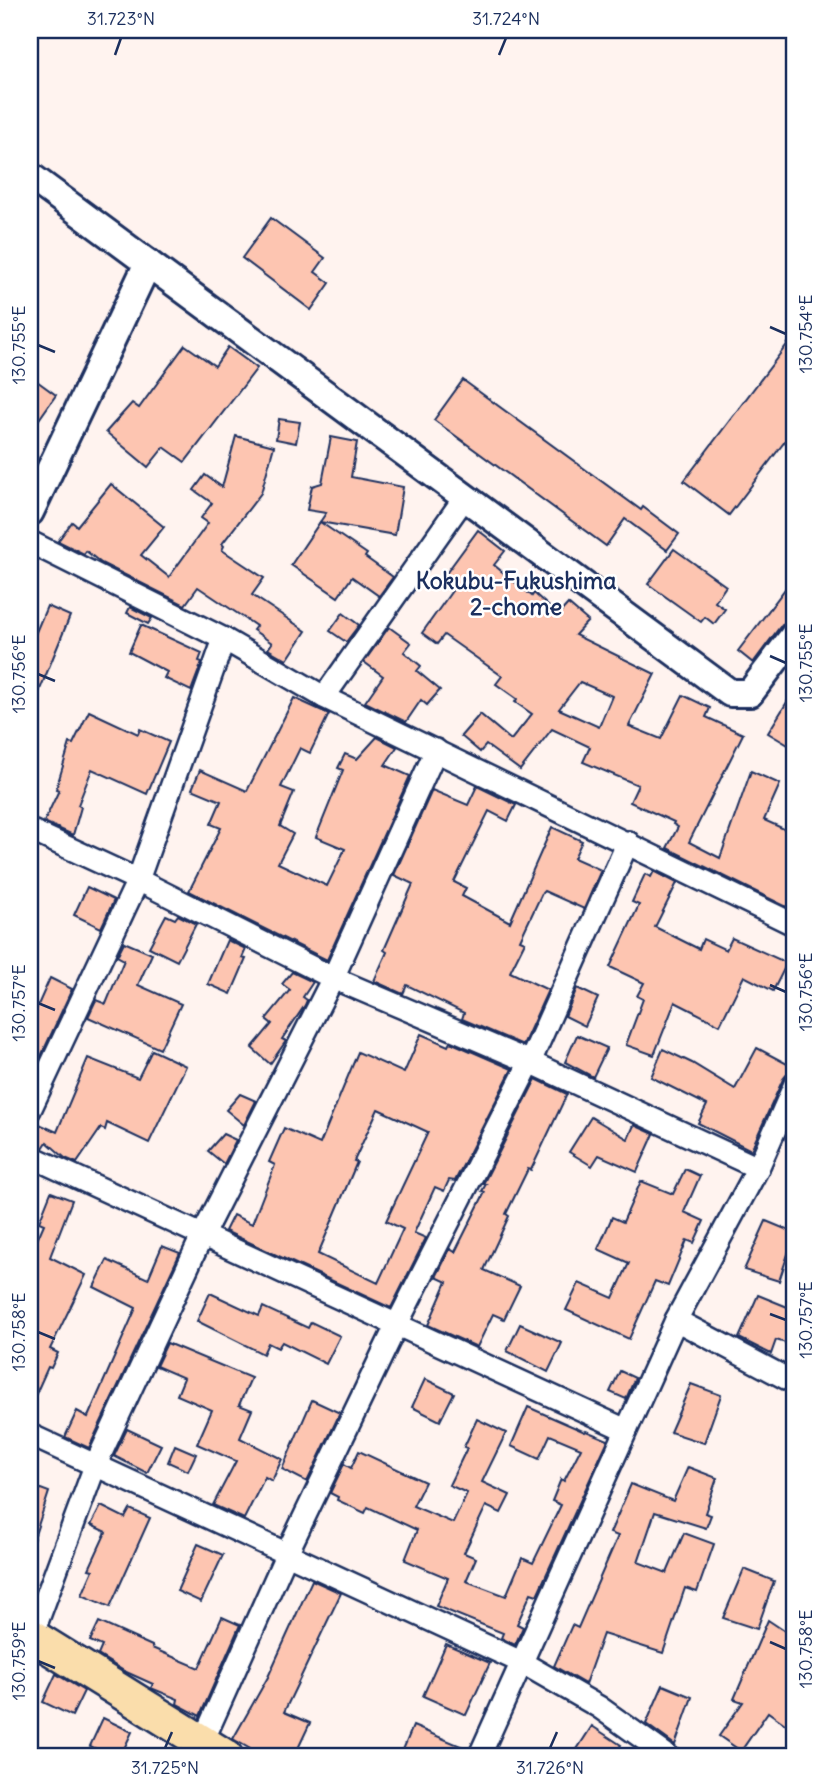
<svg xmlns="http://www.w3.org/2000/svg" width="825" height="1787" font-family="Delius,sans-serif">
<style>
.building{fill:#fdc5b1;stroke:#1b2f5e;stroke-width:2;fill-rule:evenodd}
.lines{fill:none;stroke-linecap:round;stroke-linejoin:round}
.minor-casing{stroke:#1b2f5e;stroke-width:26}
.tertiary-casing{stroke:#1b2f5e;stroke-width:32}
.primary-casing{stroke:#1b2f5e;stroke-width:38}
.minor{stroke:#fff;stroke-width:21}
.tertiary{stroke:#fff;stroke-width:26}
.primary{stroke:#faddab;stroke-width:33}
.ticks{fill:none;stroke:#1b2f5e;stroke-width:2.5}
.labels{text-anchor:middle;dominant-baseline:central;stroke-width:5;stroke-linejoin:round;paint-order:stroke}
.neighbourhood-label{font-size:23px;font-weight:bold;fill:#1b2f5e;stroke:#fff}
.neatline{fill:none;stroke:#1b2f5e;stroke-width:2.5}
.ticks-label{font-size:18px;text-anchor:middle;fill:#1b2f5e}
</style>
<rect width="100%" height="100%" fill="#fff3ef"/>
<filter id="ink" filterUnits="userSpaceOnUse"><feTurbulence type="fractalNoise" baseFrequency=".0143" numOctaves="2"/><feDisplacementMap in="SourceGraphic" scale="14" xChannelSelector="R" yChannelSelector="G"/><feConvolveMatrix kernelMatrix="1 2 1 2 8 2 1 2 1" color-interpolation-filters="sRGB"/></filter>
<g filter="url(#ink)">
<g class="building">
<path d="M271 218 325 258 315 272 330 283 311 310 242 258Z"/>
<path d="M795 334V428L729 515 684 481Z"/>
<path d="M185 345 215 366 228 347 257 368 185 462 164 447 148 467 106 432 132 403 139 408Z"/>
<path d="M30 376 56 395 30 432Z"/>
<path d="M463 380 641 510 643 507 679 534 667 550 625 519 606 546 434 420Z"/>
<path d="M279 419 300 422 296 443 276 439Z"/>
<path d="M236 436 274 446 261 493 222 544 224 546 222 550 264 578 252 595 306 631 287 660 268 649 272 643 253 630 256 626 198 587 185 605 101 563 86 551 84 554 58 541 72 522 77 526 111 484 164 527 141 555 169 577 208 523 201 518 212 503 194 490 205 475 222 487Z"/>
<path d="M331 437 357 442 351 477 403 487 395 535 320 522 326 513 307 510 312 486 322 483Z"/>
<path d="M320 522 367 554 365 557 393 577 379 596 352 577 338 597 291 565Z"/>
<path d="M478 530 505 551 494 565 532 596 534 593 558 615 568 604 588 621 575 635 655 674 629 726 661 739 683 695 710 708 706 717 743 734 689 842 720 858 751 771 780 784 764 820 795 834V911L667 848 678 827 673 824 674 822 630 802 638 785 583 762 590 747 552 729 520 770 486 745 480 752 461 736 480 714 511 740 532 714 515 702 517 699 496 684 502 676 444 635 437 644 422 633 454 588 442 579ZM580 682 612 696 599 727 559 709Z"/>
<path d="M674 549 726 586 715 602 725 609 714 624 705 617 701 622 648 584Z"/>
<path d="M785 589 795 597V619L782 624 753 663 738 651Z"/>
<path d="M47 606 70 616 30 714V646Z"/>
<path d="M130 607 152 618 148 624 127 613Z"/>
<path d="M343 613 359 625 346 642 330 631Z"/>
<path d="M141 625 202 653 199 661 202 662 191 691 164 678 167 672 129 652Z"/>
<path d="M389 627 411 643 404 652 421 666 417 671 440 690 427 705 421 700 406 722 365 702 383 676 364 662Z"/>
<path d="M795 689V749L768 733Z"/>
<path d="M294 698 329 714 310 753 300 748 281 787 294 792 280 826 293 834 278 863 327 886 345 849 316 837 343 770 338 768 345 754 357 759 377 737 397 747 385 765 410 776 327 960 189 891 221 828 211 824 221 801 192 789 200 770 247 791Z"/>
<path d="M89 711 138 734 140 729 169 742 147 794 92 769 78 805 81 807 73 835 44 822 59 790 56 789 70 743 73 744Z"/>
<path d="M477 786 516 805 508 821 489 811 454 882 466 888 462 896 510 922 552 827 582 841 574 858 601 870 584 909 544 891 542 893 520 940 525 942 510 972 548 990 523 1045 462 1019 464 1013 407 985 403 994 374 981 387 952 384 950 413 884 394 875 432 790 468 805Z"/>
<path d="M654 871 677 883 655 927 699 949 703 939 726 950 732 938 787 963 773 991 744 976 720 1025 675 1002 654 1055 626 1045 643 999 637 996 644 983 610 967 639 905 632 902 645 874 651 877Z"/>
<path d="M87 887 114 900 101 928 74 915Z"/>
<path d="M166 915 175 919 178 915 196 924 177 961 149 947Z"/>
<path d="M227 940 246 949 242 958 246 959 231 994 208 984Z"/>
<path d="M124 942 152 954 138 985 181 1004 160 1049 88 1017 96 1000 106 1004 124 960 117 956Z"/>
<path d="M292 972 313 982 303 997 307 1000 305 1005 282 1039 286 1041 270 1064 252 1048 272 1024 266 1019 290 990 282 984Z"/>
<path d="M50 978 72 989 30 1080V1023Z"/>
<path d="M577 988 598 998 585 1026 565 1016Z"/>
<path d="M421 1034 448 1046 450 1042 512 1069 455 1181 449 1180 444 1191 435 1187 414 1233 426 1238 391 1308 225 1231 233 1215 252 1224 275 1165 269 1162 284 1128 320 1144 358 1052 404 1073ZM378 1109 428 1132 386 1221 403 1229 378 1283 318 1254 357 1162 354 1161Z"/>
<path d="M577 1035 607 1048 593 1077 565 1062Z"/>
<path d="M757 1048 795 1068V1071L788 1073 783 1079 751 1150 698 1123 707 1105 651 1077 663 1049 692 1063 735 1089Z"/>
<path d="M152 1050 186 1066 149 1143 107 1123 105 1130 101 1128 77 1163 65 1158 47 1142 43 1148 30 1143V1123L35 1122 57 1132 88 1058 138 1078Z"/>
<path d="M536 1079 567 1094 531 1170 528 1169 506 1214 509 1216 484 1270 520 1286 504 1319 493 1314 477 1347 428 1325 447 1282 436 1277 450 1249 455 1252 485 1192 482 1191 486 1184H483Z"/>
<path d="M240 1094 256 1101 244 1125 226 1110Z"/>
<path d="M591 1117 628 1139 634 1125 654 1134 637 1172 599 1155 592 1166 569 1152Z"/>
<path d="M223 1134 236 1140 224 1164 208 1151Z"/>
<path d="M685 1169 700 1176 684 1212 704 1221 694 1243 687 1240 668 1286 655 1281 629 1339 566 1310 579 1283 613 1298 629 1263 598 1249 612 1217 623 1222 641 1181 673 1194Z"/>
<path d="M51 1192 72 1200 50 1257 86 1275 50 1349 58 1353 51 1368 48 1367 30 1407V1256L44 1224 39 1222Z"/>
<path d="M766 1221 795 1233 779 1281 744 1270Z"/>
<path d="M162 1246 180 1253 89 1448 65 1437 77 1411 88 1417 136 1308 94 1287 107 1260 148 1279Z"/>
<path d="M210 1293 259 1316 263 1307 308 1328 311 1322 340 1336 326 1364 282 1342 278 1348 268 1343 263 1354 197 1321Z"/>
<path d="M758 1295 795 1310V1346L776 1340 771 1354 739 1338Z"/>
<path d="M520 1324 562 1343 548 1372 507 1351Z"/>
<path d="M167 1343 251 1378 239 1405 252 1410 240 1438 282 1459 272 1481 265 1477 244 1519 213 1505 236 1461 197 1444 212 1410 177 1395 184 1378 156 1366Z"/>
<path d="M620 1371 635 1378 626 1399 610 1392Z"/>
<path d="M425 1379 454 1393 440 1421 412 1407Z"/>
<path d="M691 1384 721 1395 704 1443 670 1432Z"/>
<path d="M312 1400 340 1413 307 1482 282 1469Z"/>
<path d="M528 1407 585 1432 586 1431 608 1440 537 1595 531 1593 517 1624 523 1627 515 1645 501 1638 503 1633 436 1606 448 1578 405 1560 417 1530 368 1507 365 1513 337 1500 338 1497 330 1493 344 1464 351 1468 359 1451 425 1482 413 1506 453 1523 467 1493 449 1485 467 1448 464 1447 477 1419 506 1433 482 1482 510 1495 501 1513 486 1506 464 1553 476 1558 466 1581 506 1596 522 1558 533 1563 561 1505 552 1501 561 1479 564 1481 581 1448 550 1435 539 1459 511 1446Z"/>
<path d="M127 1429 161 1445 147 1473 114 1456Z"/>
<path d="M175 1445 196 1454 188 1471 168 1462Z"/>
<path d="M688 1467 717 1478 705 1513 711 1515 706 1528 655 1512 638 1562 667 1573 684 1533 714 1544 697 1592 685 1588 663 1653 603 1634 585 1684 554 1666 572 1625 578 1628 618 1536 610 1533 631 1484 673 1501Z"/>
<path d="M30 1485 49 1492 33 1541 30 1540Z"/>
<path d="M101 1506 125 1518 130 1509 150 1518 110 1607 82 1595 93 1570 89 1569 106 1532 91 1525Z"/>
<path d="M198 1544 223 1555 201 1602 177 1591Z"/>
<path d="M744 1569 774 1581 757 1629 723 1618Z"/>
<path d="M312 1580 341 1593 284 1712 310 1723 294 1757H264L233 1739 268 1677Z"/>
<path d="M222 1617 240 1625 200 1716 177 1704 178 1699 151 1688 153 1684 124 1671 98 1655 102 1646 90 1641 99 1622 152 1646V1648L199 1668Z"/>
<path d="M768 1620 795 1638V1731L768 1712 741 1751 719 1736 743 1702 734 1699Z"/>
<path d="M446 1644 490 1663 466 1715 423 1696Z"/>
<path d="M56 1674 84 1691 72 1716 43 1702Z"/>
<path d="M663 1685 692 1697 675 1745 646 1724Z"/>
<path d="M103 1718 132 1732 120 1757H113L90 1746Z"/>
<path d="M413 1726 468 1749 466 1757H400Z"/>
<path d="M592 1726 621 1745 613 1757H572Z"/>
</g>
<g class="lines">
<defs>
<g id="minor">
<path d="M30 542 224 639 324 697 795 925"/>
<path d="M324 697 465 497"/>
<path d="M30 830 138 880 333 978 530 1062 758 1168"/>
<path d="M30 1110 138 880 224 639"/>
<path d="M30 1156C229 1246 427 1340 626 1430"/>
<path d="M676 1320 795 1383"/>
<path d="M30 1435 521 1662 599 1707 669 1757"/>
<path d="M30 1641 95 1466 203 1234 333 978 436 750"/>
<path d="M198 1752 287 1553 396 1326 530 1062 628 842"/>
<path d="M479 1757 676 1320 758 1168 795 1084"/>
</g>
<g id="tertiary">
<path d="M30 176 730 693H750L795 634"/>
<path d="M30 512 148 263"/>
</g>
<path id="primary" d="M30 1635 226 1757"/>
</defs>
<use href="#minor" class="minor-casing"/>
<use href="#tertiary" class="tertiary-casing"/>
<use href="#primary" class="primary-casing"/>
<use href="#minor" class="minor"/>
<use href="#tertiary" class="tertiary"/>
<use href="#primary" class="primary"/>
</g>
</g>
<path class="ticks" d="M115 55 121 38M499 55 506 38M770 327 786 334M38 345 55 352M770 656 786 663M38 674 55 681M770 985 786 992M38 1003 55 1010M770 1314 786 1320M38 1332 55 1339M770 1642 786 1649M38 1661 55 1668M165 1748 172 1732M550 1748 557 1732"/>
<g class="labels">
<g class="neighbourhood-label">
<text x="516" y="580">Kokubu-Fukushima<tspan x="516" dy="26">2-chome</tspan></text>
</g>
</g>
<rect width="825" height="1787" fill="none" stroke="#fff" stroke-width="77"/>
<rect x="38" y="38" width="748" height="1710" class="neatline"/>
<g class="ticks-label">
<text x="121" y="25">31.723°N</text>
<text x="506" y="25">31.724°N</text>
<text transform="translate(806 334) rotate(-90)" y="6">130.754°E</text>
<text transform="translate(19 345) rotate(-90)" y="6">130.755°E</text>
<text transform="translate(806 663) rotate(-90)" y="6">130.755°E</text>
<text transform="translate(19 674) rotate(-90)" y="6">130.756°E</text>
<text transform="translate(806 992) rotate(-90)" y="6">130.756°E</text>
<text transform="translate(19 1003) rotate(-90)" y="6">130.757°E</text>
<text transform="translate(806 1320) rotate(-90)" y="6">130.757°E</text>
<text transform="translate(19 1332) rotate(-90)" y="6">130.758°E</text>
<text transform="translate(806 1649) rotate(-90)" y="6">130.758°E</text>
<text transform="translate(19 1661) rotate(-90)" y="6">130.759°E</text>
<text x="165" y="1774">31.725°N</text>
<text x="550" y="1774">31.726°N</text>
</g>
</svg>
